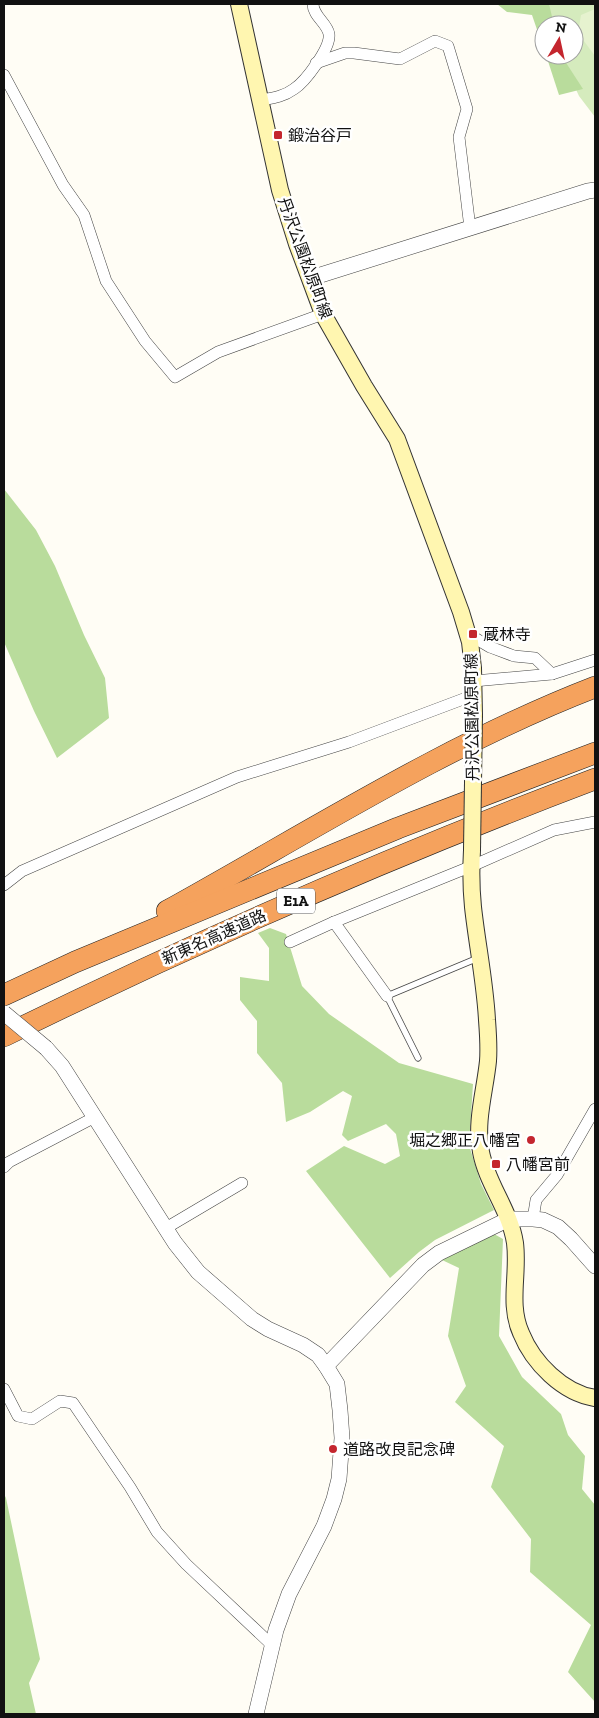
<svg xmlns="http://www.w3.org/2000/svg" width="599" height="1718" font-family="'Zilla Slab','Noto Sans JP',serif">
<style>
.green{fill:#d5ebbd}
.forest{fill:#b9dc9c}
.pitch{fill:#e6f2cf}
.lines{fill:none;stroke-linecap:round;stroke-linejoin:round}
.service-casing{stroke:#444;stroke-width:7}
.minor-casing{stroke:#444;stroke-width:12}
.tertiary-casing{stroke:#444;stroke-width:16}
.secondary-casing{stroke:#333;stroke-width:18}
.motorway-casing{stroke:#222;stroke-width:22}
.service{stroke:#fff;stroke-width:5.5}
.minor{stroke:#fff;stroke-width:11}
.tertiary{stroke:#fff;stroke-width:15}
.secondary{stroke:#fff6b0;stroke-width:16}
.motorway{stroke:#f5a25d;stroke-width:21}
.tertiary-bridge-casing{stroke:#444;stroke-width:16;stroke-linecap:butt}
.secondary-bridge-casing{stroke:#333;stroke-width:18;stroke-linecap:butt}
.tertiary-bridge{stroke:#fff;stroke-width:15}
.secondary-bridge{stroke:#fff6b0;stroke-width:16}
.poi-dot{fill:#c4262e;stroke:#fff;stroke-width:2}
.labels{text-anchor:middle;dominant-baseline:central;stroke-width:5;stroke-linejoin:round;paint-order:stroke}
.shield{fill:#fff;stroke:#585858;stroke-width:1}
.shield-label{font-size:15px;font-weight:bold;fill:#111}
.poi-label{font-size:16px;fill:#111;stroke:#fff;text-anchor:start}
.street-label{font-size:16px;fill:#111;stroke:#fff}
</style>
<rect width="100%" height="100%" fill="#fffdf5"/>
<path class="green" d="M523 4H595V117L579 96 560 55H574V25H546Z"/>
<g class="forest">
<path d="M497 4H549L554 25H544V50L532 15 507 12Z"/>
<path d="M546 55H561L583 89 559 95Z"/>
<path d="M4 489 36 530 55 566 84 635 105 678 109 718 57 758 34 711 4 642Z"/>
<path d="M270 928 286 934 302 986 329 1014 399 1063 473 1084 469 1145 481 1184 494 1210 435 1240 419 1252 390 1278 306 1171 344 1146 385 1164 400 1156 396 1134 386 1124 348 1141 342 1135 352 1096 343 1091 310 1112 286 1122 282 1083 257 1053V1021L240 1000V977L269 981V948L258 933Z"/>
<path d="M494 1234 503 1239 499 1336 522 1377 561 1414 568 1435 585 1456 582 1489 595 1505V1702L568 1672 591 1625 530 1572 531 1539 491 1487 504 1446 455 1402 466 1386 448 1336 459 1268 442 1260 455 1250Z"/>
<path d="M4 1494 6 1498 40 1659 29 1683 36 1714H4Z"/>
</g>
<path class="pitch" d="M595 9V56L578 33 581 15Z"/>
<g class="lines">
<defs>
<path id="service" d="M418 1058 387 996 478 958"/>
<g id="minor">
<path d="M316 63 345 53H354L400 59 435 41 448 46 467 109 459 137 470 228"/>
<path d="M4 75 63 185 84 215 106 281 145 341 175 377 218 352 323 314"/>
<path d="M261 100C273 98 283 97 294 89 305 82 331 48 329 34 327 23 313 16 313 4"/>
<path d="M468 634 490 647 514 656 535 658 552 674"/>
<path d="M474 681 552 674 595 660"/>
<path d="M4 885 22 871 237 777 349 742 474 695"/>
<path d="M334 922 387 996"/>
<path d="M290 942 334 922 472 866 554 830 595 822"/>
<path d="M4 1167 9 1162 95 1117"/>
<path d="M533 1219 536 1200 557 1175 595 1109"/>
<path d="M166 1228 242 1183"/>
<path d="M4 1389 18 1416 32 1419 60 1401 73 1403 130 1487 157 1532 186 1564 273 1646"/>
</g>
<g id="tertiary">
<path d="M311 278 588 191 595 190"/>
<path d="M46 1048 62 1066 175 1243 198 1272 252 1319 268 1329 303 1345 318 1355 326 1366 337 1384 340 1410 342 1438 339 1479 334 1499 324 1526 289 1594 276 1630 256 1714"/>
<path d="M326 1366 423 1265 439 1253 509 1219H533L543 1220 558 1227 571 1239 595 1266"/>
</g>
<g id="secondary">
<path d="M239 4 280 190 297 244 323 314 364 386 397 439 461 612 470 642 473 668 474 715"/>
<path d="M472 850C471 869 471 888 473 907 477 944 485 982 487 1020 488 1033 489 1048 488 1061 485 1091 475 1122 481 1152 487 1184 510 1210 515 1243 519 1274 508 1304 521 1333 533 1363 563 1393 595 1398"/>
</g>
<g id="motorway">
<path d="M167 911C308 833 445 745 595 687"/>
<path d="M4 995 75 962 398 828 595 753"/>
<path d="M4 1036C197 941 394 855 595 779"/>
</g>
</defs>
<use href="#service" class="service-casing"/>
<use href="#minor" class="minor-casing"/>
<use href="#tertiary" class="tertiary-casing"/>
<use href="#secondary" class="secondary-casing"/>
<use href="#motorway" class="motorway-casing"/>
<use href="#service" class="service"/>
<use href="#minor" class="minor"/>
<use href="#tertiary" class="tertiary"/>
<use href="#secondary" class="secondary"/>
<use href="#motorway" class="motorway"/>
<defs>
<path id="tertiary-bridge" d="M4 1013 46 1048"/>
<path id="secondary-bridge" d="M472 850 474 715"/>
</defs>
<use href="#tertiary-bridge" class="tertiary-bridge-casing"/>
<use href="#secondary-bridge" class="secondary-bridge-casing"/>
<use href="#tertiary-bridge" class="tertiary-bridge"/>
<use href="#secondary-bridge" class="secondary-bridge"/>
</g>
<g class="poi-dot">
<rect x="273" y="130" width="10" height="10" rx="2.5"/>
<rect x="468" y="629" width="10" height="10" rx="2.5"/>
<circle cx="531" cy="1140" r="5"/>
<rect x="491" y="1159" width="10" height="10" rx="2.5"/>
<circle cx="333" cy="1449" r="5"/>
</g>
<g class="labels">
<rect class="shield" x="277" y="888.5" width="38" height="25" rx="4"/>
<g class="shield-label">
<text x="296" y="901">E1A</text>
</g>
<g class="poi-label">
<text x="288" y="135">鍛治谷戸</text>
<text x="483" y="634">蔵林寺</text>
<text x="521" y="1140" text-anchor="end">堀之郷正八幡宮</text>
<text x="506" y="1164">八幡宮前</text>
<text x="343" y="1449">道路改良記念碑</text>
</g>
<g class="street-label">
<text transform="translate(305 258) rotate(70)">丹沢公園松原町線</text>
<text transform="translate(472 717) rotate(-91)">丹沢公園松原町線</text>
<text transform="translate(214 937) rotate(-24)">新東名高速道路</text>
</g>
</g>
<rect width="599" height="1718" fill="none" stroke="#111111" stroke-width="10"/>
<g transform="translate(559 40) rotate(9)"><circle r="24" fill="#ffffff" stroke="#a0a0a0"/>
<path d="M0-4L9 19L0 12L-9 19Z" fill="#c4262e"/>
<text y="-8" font-size="14" font-weight="bold" text-anchor="middle" fill="#111111">N</text>
</g>
</svg>
